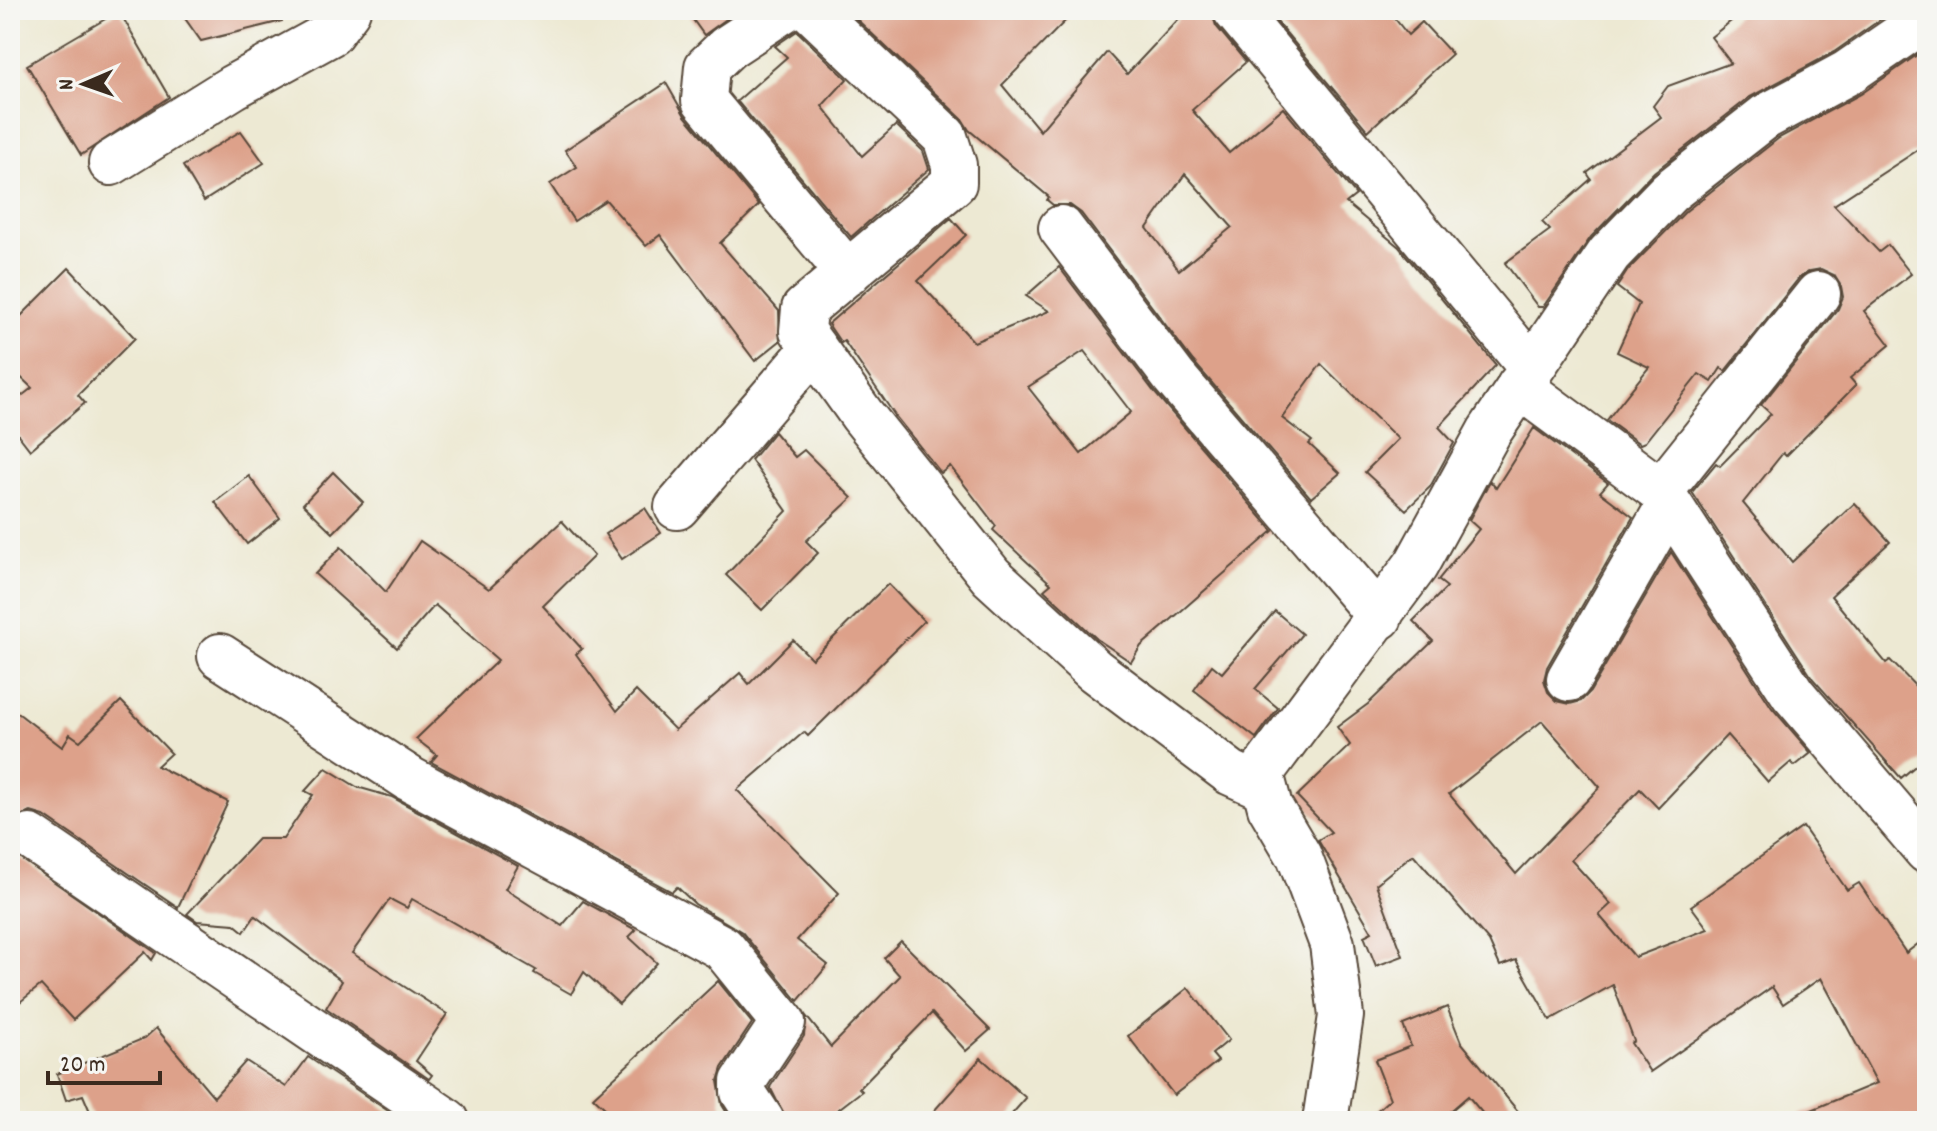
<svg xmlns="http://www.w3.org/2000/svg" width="1937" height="1131" font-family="Dekko,sans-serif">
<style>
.building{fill:#dda18a;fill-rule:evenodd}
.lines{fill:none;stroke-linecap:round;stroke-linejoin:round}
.minor-casing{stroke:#564739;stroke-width:48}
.minor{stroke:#fff;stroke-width:44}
</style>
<rect width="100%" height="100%" fill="#f6f6f2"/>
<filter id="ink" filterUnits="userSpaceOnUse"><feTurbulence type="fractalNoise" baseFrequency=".0125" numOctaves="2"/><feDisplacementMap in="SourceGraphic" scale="16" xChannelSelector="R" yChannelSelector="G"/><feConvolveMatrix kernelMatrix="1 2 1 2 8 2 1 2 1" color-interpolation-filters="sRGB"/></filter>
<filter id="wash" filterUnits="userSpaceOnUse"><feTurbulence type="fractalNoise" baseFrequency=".006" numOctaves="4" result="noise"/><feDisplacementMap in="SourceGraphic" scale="32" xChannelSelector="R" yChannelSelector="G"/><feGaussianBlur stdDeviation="1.8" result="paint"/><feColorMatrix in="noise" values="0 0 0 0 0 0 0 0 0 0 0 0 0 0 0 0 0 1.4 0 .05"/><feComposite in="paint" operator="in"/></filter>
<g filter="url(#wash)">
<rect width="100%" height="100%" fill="#ede9d3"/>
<g id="blocks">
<g class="building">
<path d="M179 10H281L282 21 201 41Z"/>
<path d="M686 10H739L704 35Z"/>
<path d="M847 10H1076L1002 85 1040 131 1107 52 1127 74 1187 10H1211L1216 26 1246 62 1192 110 1229 153 1283 108 1356 195 1346 203 1399 247 1496 365 1439 427 1454 443 1430 487 1406 510 1365 472 1398 439 1321 364 1282 418 1312 441 1309 444 1340 473 1311 498 1193 361 1081 213 1070 205H1053L1047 200 1049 197 969 130 962 119ZM1185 174 1232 227 1179 270 1147 228Z"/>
<path d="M1267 10H1388L1408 35 1422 22 1452 54 1368 131Z"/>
<path d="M1745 10H1894L1834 52 1750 97 1654 172 1591 237 1543 307H1538L1505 263 1550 230 1542 222 1591 179 1587 173 1661 117 1653 106 1668 86 1731 63 1711 37Z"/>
<path d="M119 11 169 97 81 155 27 65Z"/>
<path d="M797 31 847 79 822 106 862 156 896 125 923 151 929 169 851 237 737 101 787 57 775 46Z"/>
<path d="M1927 48V144L1834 205 1879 252 1888 245 1911 274 1864 311 1890 345 1850 378 1856 385 1786 456 1783 453 1743 503 1792 562 1855 503 1890 542 1831 596 1886 663 1890 660 1927 698V756L1901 778 1813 679 1692 492 1716 463 1720 466 1771 414 1761 405 1838 309 1843 297 1841 286 1834 275 1821 269 1810 271 1799 278 1725 371 1721 368 1712 382 1699 374 1645 442 1640 444 1607 420 1649 367 1617 352 1639 304 1617 287 1628 270 1686 211 1779 138 1861 94Z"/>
<path d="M666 83 685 116 759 205 720 243 779 311 780 341 755 361 660 235 646 246 606 200 574 221 550 184 577 167 565 150Z"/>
<path d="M241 131 264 163 204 201 183 166Z"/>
<path d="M951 218 966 235 918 281 974 342 1049 311 1026 296 1059 267 1155 393 1273 531 1141 646 1131 662 1097 639 1044 590 1051 584 993 530 996 526 950 466 941 473 896 417 844 341 841 343 828 324ZM1084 351 1131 412 1081 454 1028 387Z"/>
<path d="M69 268 135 338 78 395 85 403 30 450 10 424V405L32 388 10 367V327Z"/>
<path d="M1534 428 1608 483 1600 492 1633 517 1547 667 1544 680 1548 692 1557 701 1570 704 1581 701 1590 692 1671 552 1772 708 1811 753 1795 766 1791 762 1768 782 1727 735 1658 808 1640 789 1571 860 1611 904 1599 915 1635 957 1708 929 1691 906 1803 827 1847 890 1859 883 1906 953 1927 937V1121H1785L1877 1083 1821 978 1783 1004 1772 987 1650 1072 1631 1043 1634 1041 1613 985 1550 1020 1516 960 1500 966 1489 941 1413 854 1376 884 1403 956 1376 966 1364 936 1372 932 1318 840 1331 832 1297 796 1350 745 1337 727 1368 704 1433 641 1413 621 1447 587 1438 580 1479 529 1469 520 1490 481 1496 488ZM1542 721 1600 787 1516 874 1449 794Z"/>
<path d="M774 432 795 457 804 450 852 498 806 541 818 553 762 610 726 575 787 511 751 460Z"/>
<path d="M333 472 363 502 333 533 303 504Z"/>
<path d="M249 476 280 518 247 544 215 502Z"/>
<path d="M645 508 661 533 622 559 605 534Z"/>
<path d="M562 521 594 556 543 606 582 649 576 654 617 711 636 691 675 730 740 673 749 684 793 640 812 659 888 584 924 621 808 736 804 732 737 790 839 893 797 940 828 965 798 1001 742 932 695 904 677 887 672 892 431 762 437 755 416 739 498 660 435 605 397 648 315 574 341 547 386 592 420 541 489 589Z"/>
<path d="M1275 611 1302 634 1255 689 1278 708 1256 738 1194 690 1212 665 1222 673Z"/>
<path d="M121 701 171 753 157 766 228 802 178 907 44 816 31 812 10 819V707L62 747 70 734 80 741Z"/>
<path d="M326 768 357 787 392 797 518 866 505 889 562 926 583 901 636 930 629 937 657 963 619 1004 584 972 571 994 534 973 536 970 412 899 407 908 390 899 352 953 447 1014 416 1061 432 1075 429 1079 326 1008 342 981 255 916 244 932 234 924 197 921 187 914 258 839H283L313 795 305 791Z"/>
<path d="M10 851 156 953 152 960 145 952 73 1020 41 985 10 1010Z"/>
<path d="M901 941 990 1030 966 1051 932 1013 859 1088 862 1091 823 1121H787L770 1087 804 1036 806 1016 831 1047 900 976 884 958Z"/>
<path d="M718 981 752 1023 722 1068 718 1081 722 1105 732 1121H619L593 1097Z"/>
<path d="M1188 988 1229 1040 1212 1054 1218 1061 1174 1095 1128 1036Z"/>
<path d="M1447 1007 1461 1042 1526 1121H1489L1468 1096 1439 1121H1365L1390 1099 1375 1060 1411 1046 1403 1025Z"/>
<path d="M156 1028 214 1097 246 1061 286 1087 308 1057 403 1121H94L83 1095 66 1100 57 1074 145 1038Z"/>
<path d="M981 1058 1026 1098 1006 1121H925Z"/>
</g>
</g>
</g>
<g filter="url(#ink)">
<use href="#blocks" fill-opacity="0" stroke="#564739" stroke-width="2"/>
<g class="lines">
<defs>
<g id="minor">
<path d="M784 10 728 47 707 67 704 100 848 273"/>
<path d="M811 10 945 137 954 165V183L804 309 802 331 862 415 991 576 1094 670 1231 773 1262 787"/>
<path d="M1235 10 1530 366"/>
<path d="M111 163 233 87 330 34 348 10"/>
<path d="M1061 228 1174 377 1380 617"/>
<path d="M1519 386 1661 491 1793 694 1927 851"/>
<path d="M1661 491 1818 294"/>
<path d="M677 507 814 348"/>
<path d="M220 656 410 779 723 948 783 1022 743 1082V1092L762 1121"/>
<path d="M1569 679 1669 505"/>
<path d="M30 837 447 1121"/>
<path d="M1325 1121 1341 1016 1332 944 1299 856 1270 807 1261 773 1416 565 1489 432 1609 254 1669 192 1765 117 1847 73 1927 18"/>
</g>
</defs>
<use href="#minor" class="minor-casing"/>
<use href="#minor" class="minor"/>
</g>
</g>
<rect width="1937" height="1131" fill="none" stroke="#f6f6f2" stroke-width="40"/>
<g transform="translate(84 84) rotate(268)" stroke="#f6f6f2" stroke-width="6" paint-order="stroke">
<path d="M0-6L14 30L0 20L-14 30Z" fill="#3b2a1e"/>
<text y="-12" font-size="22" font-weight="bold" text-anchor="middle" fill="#3b2a1e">N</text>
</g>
<path d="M48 1071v12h112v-12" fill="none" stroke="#3b2a1e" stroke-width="4"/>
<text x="60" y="1071" font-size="24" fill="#3b2a1e" stroke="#f6f6f2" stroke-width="6" paint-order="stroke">20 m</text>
</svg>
